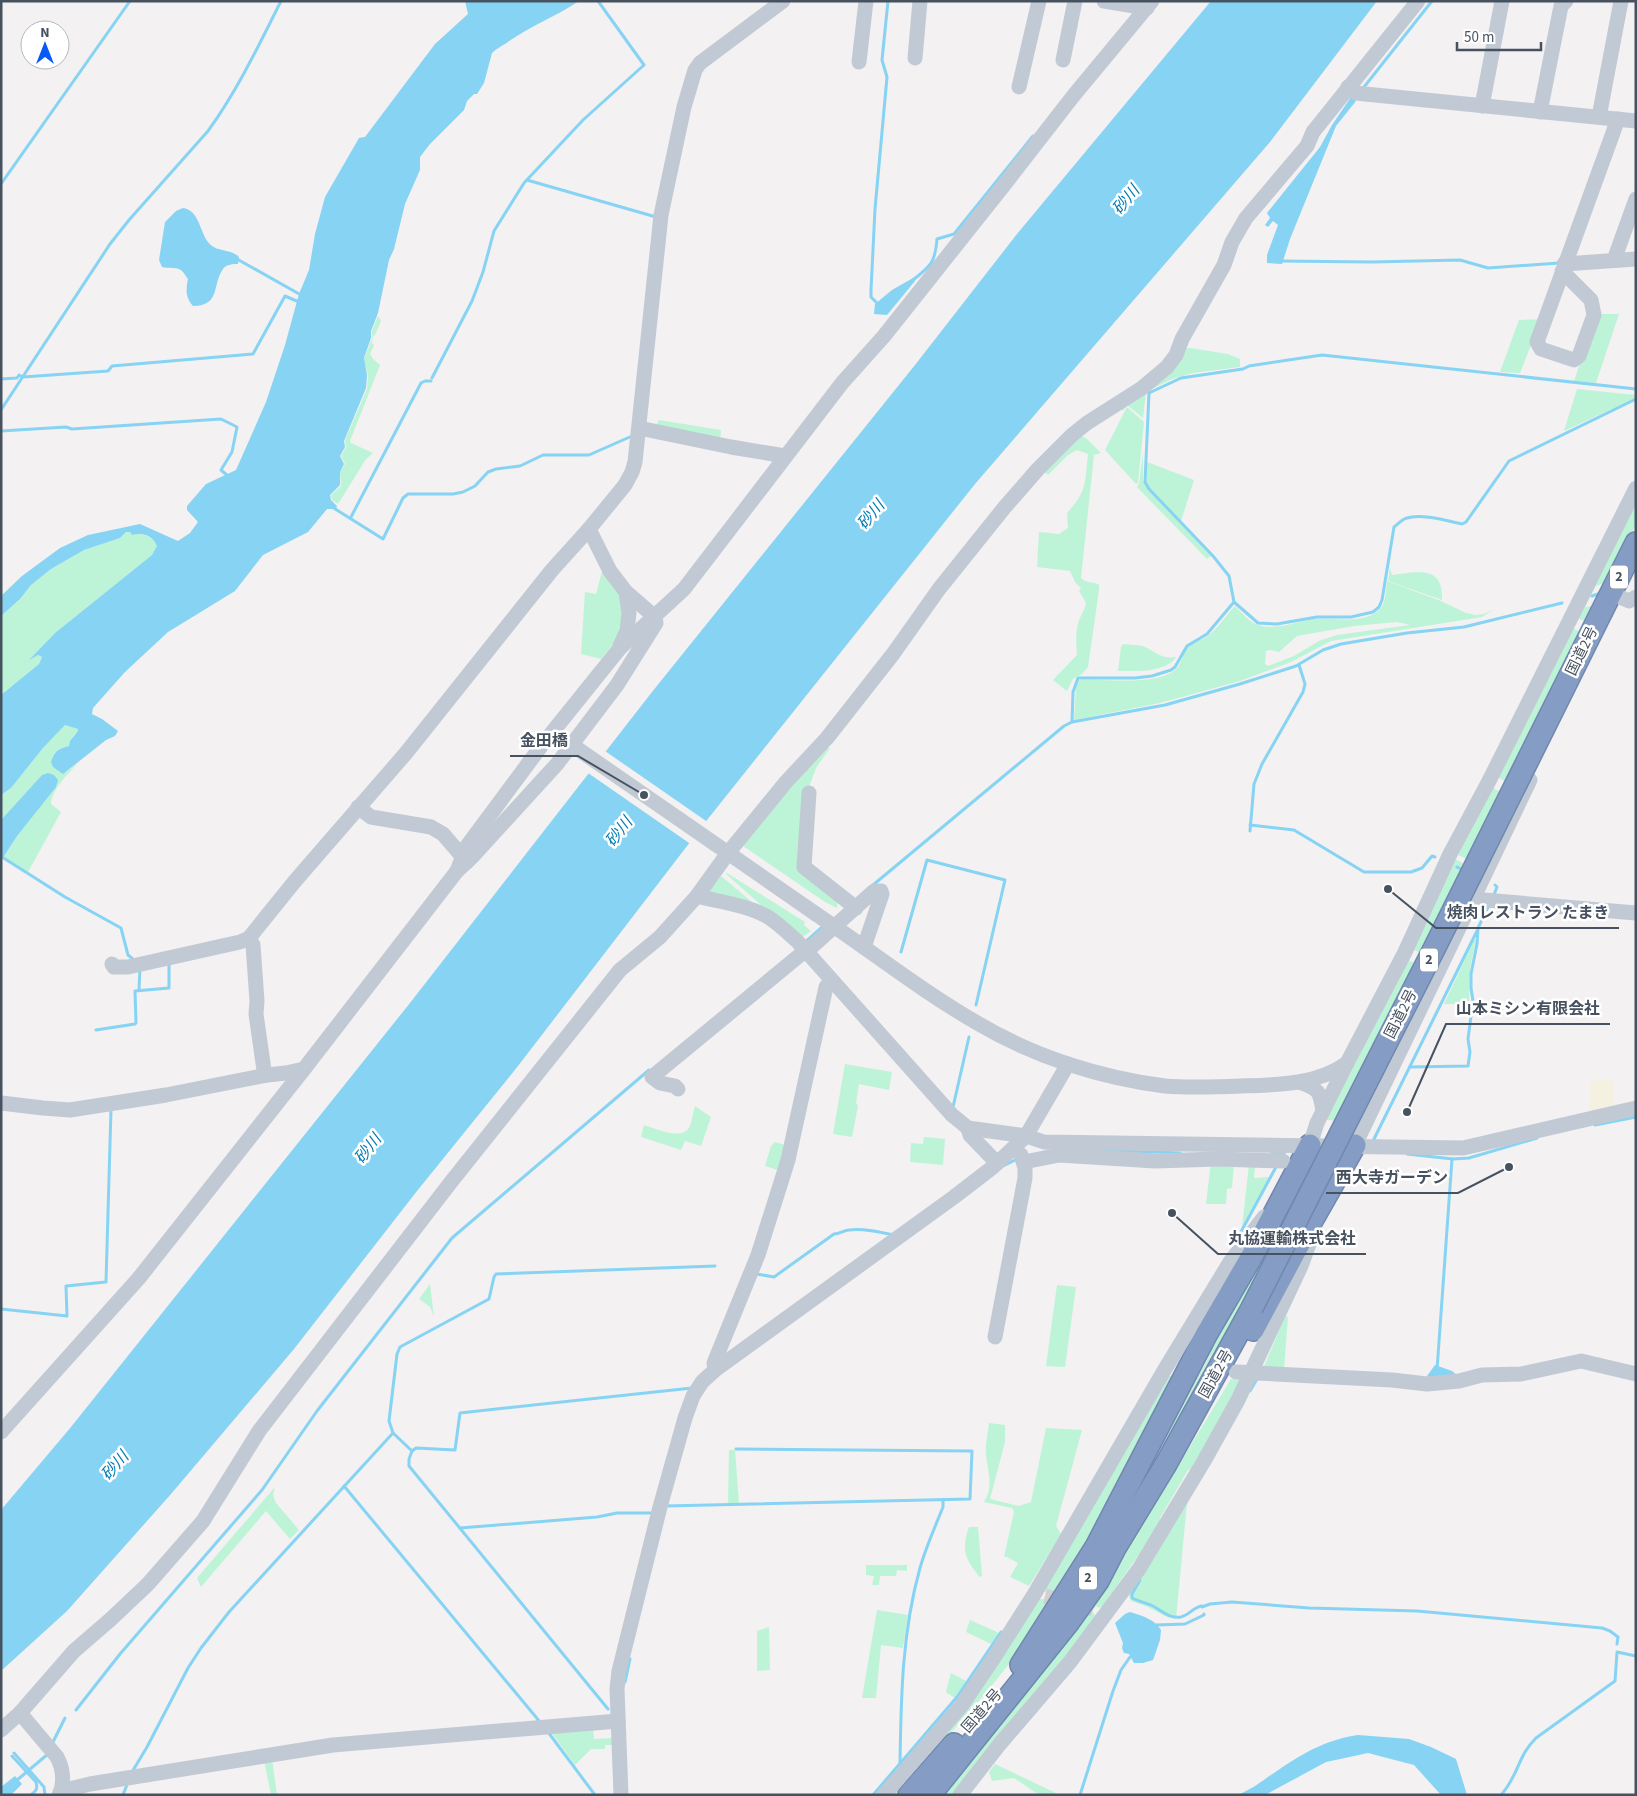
<svg xmlns="http://www.w3.org/2000/svg" width="1637" height="1796" font-family="'Source Sans 3','Noto Sans JP',sans-serif">
<style>
.green{fill:#bdf4d7;fill-rule:evenodd}
.sand{fill:#f5f1e1}
.water{fill:#86d3f4}
.pier{fill:#f3f1f1}
.lines{fill:none;stroke-linecap:round;stroke-linejoin:round}
.stream{stroke:#86d3f4;stroke-width:3}
.minor-tunnel{stroke:#d1d1d4;stroke-width:15;stroke-dasharray:15 8;stroke-linecap:butt}
.highway-casing{stroke:#7088b0;stroke-width:24}
.minor{stroke:#c1cad4;stroke-width:15}
.highway{stroke:#859dc4;stroke-width:21}
.highway-bridge-casing{stroke:#7088b0;stroke-width:24;stroke-linecap:butt}
.minor-bridge{stroke:#c1cad4;stroke-width:15}
.highway-bridge{stroke:#859dc4;stroke-width:21}
.labels{text-anchor:middle;dominant-baseline:central;stroke-width:5;stroke-linejoin:round;paint-order:stroke}
.shield{fill:#fff;stroke:#7e8690;stroke-width:1}
.shield-label{font-size:14px;font-weight:bold;fill:#475260}
.street-label{font-size:15px;fill:#475260;stroke:#fff}
.water-label{font-size:16px;font-style:italic;fill:#017bb2;stroke:#fff}
.leader{fill:none;stroke:#475260;stroke-width:2}
.callout-dot{fill:#475260;stroke:#fff;stroke-width:2}
.callout-label{font-size:16px;text-anchor:middle;font-weight:bold;fill:#475260;stroke:#fff;stroke-width:5;stroke-linejoin:round;paint-order:stroke}
</style>
<rect width="100%" height="100%" fill="#f3f1f1"/>
<g class="green">
<path d="M1597 314H1619L1596 383 1574 381Z"/>
<path d="M378 316 381 321 375 335 373 336 372 343 374 345 370 354 373 359 380 365 350 441 351 443 373 453 366 459 338 504 332 500 331 495 341 486 340 472 345 464 341 456 346 447 345 440 367 389 368 376 364 359 372 339V331Z"/>
<path d="M1541 319 1520 373 1500 372 1519 320Z"/>
<path d="M1190 348 1228 354 1240 359V367L1193 373 1172 379 1146 392 1143 418 1127 405 1123 411 1119 406 1184 349Z"/>
<path d="M1577 389 1636 395V398L1564 431Z"/>
<path d="M1127 407 1144 422 1138 483 1136 484 1105 450Z"/>
<path d="M659 420 721 430 720 441 655 427Z"/>
<path d="M1078 435 1086 438 1101 453 1094 455 1081 578C1086 584 1093 581 1099 585V590L1088 667 1082 674 1073 679 1067 691 1053 680 1077 655C1076 643 1075 629 1080 618 1082 613 1085 609 1086 603L1079 591 1081 588 1075 582 1070 571 1037 567 1039 532 1059 534 1068 528 1067 513C1087 492 1085 482 1088 454L1077 450 1068 455 1048 475 1044 472Z"/>
<path d="M1143 452V481L1148 490 1211 556 1207 559 1137 487 1139 484Z"/>
<path d="M1147 462 1194 480 1181 521 1150 489 1146 481Z"/>
<path d="M1636 495V525L1607 582 1596 586 1585 607 1595 606 1587 622 1577 618Z"/>
<path d="M126 532H130L132 535C142 532 153 536 158 546L152 555 55 633 31 658 38 655 42 657 39 664 1 695V616L20 599 31 585 51 569 84 550 120 538Z"/>
<path d="M604 564 622 594 623 631 601 659 581 654 585 592 596 594Z"/>
<path d="M1390 568 1392 575C1406 574 1434 566 1440 584 1442 589 1442 595 1442 600L1388 581Z"/>
<path d="M1387 581 1441 601 1466 613 1476 615 1484 614 1494 609 1482 617 1331 641 1291 662 1240 681 1160 703 1074 720 1076 686 1079 680C1103 678 1157 687 1176 669 1182 664 1182 654 1187 648 1192 642 1203 640 1209 635 1219 627 1226 615 1235 606 1241 612 1250 623 1258 625 1277 631 1297 621 1315 619 1335 617 1362 625 1379 610 1386 604 1386 590 1387 581ZM1397 622 1410 625 1337 635 1319 641 1294 656 1268 666 1265 664 1266 651 1271 650 1279 652 1297 636 1354 626Z"/>
<path d="M1570 627 1583 633 1508 783 1496 776Z"/>
<path d="M1123 644C1130 645 1141 644 1147 648 1158 654 1163 659 1176 657 1166 673 1135 671 1118 671L1121 647Z"/>
<path d="M65 725 78 729V732L73 736 70 746 59 749 54 753 66 772 78 763C68 774 52 789 51 804L61 812 28 872 4 857 17 836 42 775 1 820V795L11 788 43 748Z"/>
<path d="M826 748H830L816 768 808 790 800 866 838 898 837 908 825 902 743 846 798 775Z"/>
<path d="M1491 787 1503 793 1469 860 1458 855Z"/>
<path d="M1455 859 1482 873 1437 961 1412 949Z"/>
<path d="M727 873 805 922 804 925 811 931 804 936H796L726 874Z"/>
<path d="M721 876 764 912 708 892Z"/>
<path d="M1474 940H1476L1470 968 1469 1004H1444Z"/>
<path d="M1408 960 1431 971 1358 1122 1327 1120 1326 1119Z"/>
<path d="M845 1064 892 1072 889 1090 859 1084 856 1103 858 1106 852 1137 833 1134Z"/>
<path d="M695 1106 711 1117 701 1146 685 1141 681 1150 641 1137 644 1125C655 1128 683 1142 690 1126 692 1120 693 1113 695 1106Z"/>
<path d="M924 1137 945 1139 943 1165 910 1162 911 1143 923 1144Z"/>
<path d="M775 1142 785 1145 781 1171 765 1166 771 1146Z"/>
<path d="M1318 1151H1342L1140 1488H1137L1208 1359 1226 1307Z"/>
<path d="M1211 1162 1234 1163 1232 1188 1227 1189 1226 1204H1206Z"/>
<path d="M1249 1164H1255L1254 1178 1269 1177 1242 1228Z"/>
<path d="M430 1284 434 1317 430 1307 419 1299Z"/>
<path d="M1057 1285 1076 1287 1065 1367 1046 1366Z"/>
<path d="M1285 1316 1288 1317 1284 1369H1263Z"/>
<path d="M1169 1376H1173L1111 1503 1021 1649 985 1694 896 1795H888L1038 1599H1044L1047 1594 1044 1591Z"/>
<path d="M1231 1379 1241 1380 1192 1468 1188 1470 1160 1518V1524L1103 1606 1099 1608 1096 1606 1092 1611 1097 1617 1096 1620 953 1795H940L1074 1627 1121 1560Z"/>
<path d="M989 1423 1005 1425V1442L990 1499 1019 1506 1031 1502 1046 1428 1082 1430 1056 1526 1061 1534 1029 1586 1010 1577 1018 1563 1007 1557H1004L1014 1512 1012 1508 984 1502C994 1486 988 1473 986 1455 985 1445 988 1433 989 1423Z"/>
<path d="M729 1450H735L739 1503H728Z"/>
<path d="M275 1487 273 1495 276 1503 299 1530 290 1539 266 1511 201 1587 197 1578Z"/>
<path d="M1187 1503 1176 1619 1167 1617 1146 1606 1131 1601 1128 1592Z"/>
<path d="M969 1527H978L982 1576 980 1577C965 1560 961 1549 969 1527Z"/>
<path d="M866 1565H907V1571L897 1570 896 1576H880L879 1585H872L874 1576 866 1575Z"/>
<path d="M877 1610 908 1615 903 1648 881 1645 876 1698H862Z"/>
<path d="M970 1620 999 1633 991 1644 966 1632Z"/>
<path d="M769 1627 770 1670 757 1671V1631Z"/>
<path d="M951 1673 966 1681 955 1698 947 1693 946 1691Z"/>
<path d="M593 1727 594 1739 614 1738V1745H605V1749H591L575 1765 549 1729Z"/>
<path d="M272 1759 277 1795H271L264 1760Z"/>
<path d="M995 1764 1060 1795H1039L1014 1778 992 1781 989 1772Z"/>
</g>
<path class="sand" d="M1613 1080 1614 1106 1590 1111 1589 1081Z"/>
<g class="water">
<path d="M465 1H579C555 17 528 27 505 44 500 47 496 49 492 53L484 83 477 94H474L467 101 464 110 430 144 420 157V170L405 204 394 249 389 260 378 313 371 331V338L364 358 367 375 366 388 344 441 345 447 340 456 344 464 340 472V485L330 495 331 500 337 506 336 509H327L308 532 263 555 235 591 168 632 125 672 93 708 92 714 102 719 118 731 115 736 106 740 63 774 53 767 51 762C56 749 57 750 69 746L70 741 78 731V729L65 725 43 748 11 788 1 795V695L39 664 42 657 38 655 29 660 55 633 152 555 157 546C153 535 142 532 132 535L130 532H126L120 538 84 550 51 569 31 585 20 599 1 616V596L22 576 60 548 88 535 140 524 178 541 190 533 198 522 187 510V506L206 484 236 470 266 402 285 345 299 294 309 270 315 234 325 197 359 138 365 137 435 44 468 14Z"/>
<path d="M1211 1H1377L1270 142 975 484 707 820 518 1066 417 1191 294 1349 171 1494 67 1611 1 1671V1510L71 1427 410 1003 652 692 915 365 1017 234Z"/>
<path d="M1351 97 1356 101 1336 126 1290 239 1282 264 1267 263V255L1278 225 1273 221 1268 227 1265 225 1270 218 1267 213 1320 147 1332 125Z"/>
<path d="M183 208C199 210 200 232 208 242 216 253 230 248 239 257L238 264C233 264 227 264 223 269 212 284 221 306 193 306 185 297 186 289 188 279 186 277 185 274 183 272 179 266 168 269 162 267L159 260 165 222 176 211Z"/>
<path d="M913 278 915 279V281L887 315 874 314 875 304 892 290Z"/>
<path d="M48 773 54 775 58 780 56 787 17 836 1 861V820L42 775Z"/>
<path d="M1435 1365 1452 1371 1459 1377 1430 1380 1427 1376Z"/>
<path d="M1130 1612C1143 1616 1154 1619 1161 1630L1160 1640 1153 1660 1143 1663H1134L1129 1654 1124 1653 1122 1648 1123 1643 1115 1623 1125 1614Z"/>
<path d="M1358 1735 1409 1739 1431 1747 1456 1759 1467 1795H1441L1414 1765 1368 1753 1326 1762 1265 1795H1237C1251 1790 1262 1781 1274 1773 1302 1754 1324 1740 1358 1735Z"/>
<path d="M15 1776 22 1784 11 1795H1V1787Z"/>
</g>
<path class="pier" d="M605 751 709 823 692 845 588 773Z"/>
<g class="lines">
<g class="stream">
<path d="M1364 87 1432 1"/>
<path d="M527 180 656 217"/>
<path d="M1 184 130 1"/>
<path d="M237 259 301 295"/>
<path d="M1279 261 1372 262 1460 260 1488 268 1559 263"/>
<path d="M913 280C931 266 935 263 937 239L954 234 1033 136"/>
<path d="M878 304 871 297V290L875 209 887 77 882 60 888 1"/>
<path d="M432 378 472 301 483 272 494 231 524 183 583 120 644 65 598 1"/>
<path d="M1 379 17 378 19 375 23 377 108 371 112 366 253 354 285 296 299 302"/>
<path d="M1 410 110 244 129 220 208 131C237 91 259 45 281 1"/>
<path d="M1 431 66 427 72 429 221 419 237 427 232 452 221 470 228 476"/>
<path d="M332 507 383 539 403 498 408 494H453L463 492 475 486 488 472 496 469 520 466 543 455H589L632 436"/>
<path d="M351 517 421 383 425 381H431"/>
<path d="M1592 596 1601 593"/>
<path d="M1234 602 1258 623 1277 624 1317 617H1351L1373 612 1379 607 1382 600 1394 527C1398 524 1402 519 1407 518 1421 513 1448 521 1462 524L1466 522 1509 461 1636 399"/>
<path d="M1072 722 1073 692 1078 678H1135L1152 676 1171 670 1175 667 1187 646 1207 634 1234 602 1229 576 1213 556 1149 489 1145 482 1149 393 1181 378 1243 369 1249 366 1322 355 1636 389"/>
<path d="M1250 825 1294 830 1364 872H1411L1422 868 1432 856 1435 857"/>
<path d="M1250 831 1254 784 1262 764 1303 692 1305 684 1299 665"/>
<path d="M2 857 65 897 121 928 128 955 134 960"/>
<path d="M1457 867 1465 871"/>
<path d="M873 885 1064 726 1072 722 1165 705 1240 684 1296 666 1323 650 1341 644 1407 633 1464 627 1562 603"/>
<path d="M1493 897 1497 887 1495 885"/>
<path d="M804 943 822 927"/>
<path d="M901 952 927 860 1005 880 976 1005"/>
<path d="M139 990 140 968"/>
<path d="M96 1030 135 1024 136 1023 135 991 169 988V962"/>
<path d="M1410 1067 1468 1066 1470 1052 1468 1039 1473 1001 1471 988V974L1477 944 1478 928 1489 905"/>
<path d="M953 1107 969 1037"/>
<path d="M1595 1125 1636 1117"/>
<path d="M1374 1139 1477 931"/>
<path d="M1104 1150 1180 1153"/>
<path d="M1272 1153H1284"/>
<path d="M1407 1154 1453 1159 1469 1158 1537 1138"/>
<path d="M1003 1166 1017 1159"/>
<path d="M1235 1243 1276 1167"/>
<path d="M757 1274 774 1277 834 1234C840 1234 844 1230 849 1230 863 1228 880 1232 894 1235"/>
<path d="M1 1309 67 1316 66 1286 106 1282 111 1109"/>
<path d="M1437 1370 1452 1159"/>
<path d="M1250 1391 1257 1379"/>
<path d="M393 1433 412 1451 409 1459V1466L608 1709"/>
<path d="M412 1451 416 1448 455 1450 460 1413 692 1388"/>
<path d="M344 1486 540 1722"/>
<path d="M665 1506 970 1499 972 1451 736 1449"/>
<path d="M460 1528 597 1517 617 1513H653"/>
<path d="M1140 1580 1132 1594V1598C1138 1601 1145 1603 1151 1605 1161 1610 1169 1619 1181 1617 1190 1615 1193 1607 1202 1606"/>
<path d="M1202 1607 1210 1604 1232 1602 1309 1608 1417 1611 1602 1628 1610 1631 1618 1637 1617 1644"/>
<path d="M1156 1625 1185 1624 1204 1615V1614"/>
<path d="M625 1682 630 1659"/>
<path d="M76 1710 120 1654 262 1490 317 1411 452 1238 649 1070"/>
<path d="M548 1732 595 1795"/>
<path d="M52 1744 65 1718"/>
<path d="M14 1753 44 1787 45 1795"/>
<path d="M12 1756 36 1782C38 1789 36 1791 31 1795"/>
<path d="M900 1763C901 1697 902 1632 920 1568 926 1547 935 1527 943 1507V1500"/>
<path d="M132 1772 147 1747 188 1668 201 1648 229 1612 393 1433 389 1421 397 1354 400 1347 489 1299 494 1277 496 1274 715 1266"/>
<path d="M16 1781 48 1754"/>
<path d="M123 1795 128 1782"/>
<path d="M873 1795 957 1697 1001 1632"/>
<path d="M1080 1795 1113 1691 1121 1670 1130 1657"/>
<path d="M1501 1795C1519 1775 1517 1757 1536 1738L1615 1681 1617 1652 1636 1656"/>
</g>
<path class="minor-tunnel" d="M1045 1596 1093 1609"/>
<defs>
<g id="highway">
<path d="M1602 611 1636 543"/>
<path d="M1253 1330 1306 1231 1355 1145"/>
<path d="M1021 1665 1096 1547 1206 1335 1252 1256 1310 1145"/>
<path d="M909 1795 954 1744"/>
<path d="M930 1795 1068 1623 1098 1581 1115 1548 1166 1464 1252 1308"/>
</g>
</defs>
<use href="#highway" class="highway-casing"/>
<g class="minor">
<path d="M1104 1 1147 8"/>
<path d="M915 58 920 1"/>
<path d="M1063 60 1075 1"/>
<path d="M859 62 866 1"/>
<path d="M1019 87 1039 1"/>
<path d="M1348 87 1356 93 1365 94 1636 121"/>
<path d="M1482 106 1502 1"/>
<path d="M1540 112 1561 6 1566 1"/>
<path d="M1599 117 1621 1"/>
<path d="M1614 260 1636 199"/>
<path d="M1564 264 1636 259"/>
<path d="M1562 271 1591 300 1594 315 1579 356 1574 360 1541 349 1537 342 1618 119"/>
<path d="M639 428 731 447 785 456"/>
<path d="M589 529 610 571 626 592 629 613 627 631 620 646"/>
<path d="M1620 597 1629 601 1636 597"/>
<path d="M572 745 816 914"/>
<path d="M809 793 804 867 856 908"/>
<path d="M358 807 371 817 431 827 443 834 467 862"/>
<path d="M457 871 467 846 542 745 620 648 684 589 842 383 884 336 1004 185 1074 95 1152 1"/>
<path d="M697 896C720 902 747 905 768 917 779 924 788 933 798 942L952 1115 968 1128 1026 1136 1044 1142 1463 1148 1636 1108"/>
<path d="M1472 899 1636 913"/>
<path d="M838 929C884 961 930 996 979 1024 1035 1057 1101 1078 1165 1086 1190 1088 1216 1087 1241 1086 1276 1085 1317 1085 1347 1063"/>
<path d="M249 938 253 945 257 1001 256 1014 264 1070 267 1075"/>
<path d="M112 964 114 967H128L240 942 249 938 295 881 406 753 552 570 589 529 625 485 632 472 635 462 661 215 684 107 695 70 700 63 783 1"/>
<path d="M1299 1082C1319 1089 1320 1091 1323 1111"/>
<path d="M678 1089 675 1086 660 1083 652 1077 800 955 806 952 874 891H881L882 894 864 947"/>
<path d="M1 1103 43 1108 70 1110 166 1095 267 1075 286 1073 304 1069"/>
<path d="M968 1128 970 1135 997 1163"/>
<path d="M1310 1145 1317 1123 1347 1063 1405 952 1450 854 1490 779 1636 488"/>
<path d="M1355 1145 1530 780"/>
<path d="M1024 1162 1059 1155 1155 1161 1218 1159 1283 1161"/>
<path d="M995 1337 1025 1178V1168L1021 1155"/>
<path d="M715 1370 714 1363 758 1255 788 1160 826 987 831 980"/>
<path d="M1236 1372 1392 1380 1427 1384 1459 1381 1482 1375 1521 1374 1581 1361 1636 1374"/>
<path d="M1 1432 139 1278 304 1069 457 871 473 856 557 764 617 685 656 623 655 617 626 592"/>
<path d="M20 1713 57 1757C63 1768 65 1783 59 1795"/>
<path d="M1 1730 20 1713 74 1651 111 1619 148 1584 203 1521 259 1431 451 1182 620 970 660 937 697 896 728 853 786 782 827 738 893 654 939 589 1004 508 1038 469 1072 435 1087 423 1142 388 1167 367 1176 355 1182 339 1224 265 1232 242 1246 218 1307 146 1313 132 1418 1"/>
<path d="M61 1791 90 1784 333 1745 618 1721"/>
<path d="M621 1795 617 1689 619 1671 660 1507 685 1418 693 1396 702 1382 715 1370 954 1197 993 1167 1026 1136 1068 1064"/>
<path d="M884 1795 962 1705 997 1653 1035 1593 1165 1369 1230 1262 1264 1217"/>
<path d="M960 1795 999 1745 1070 1662 1139 1569 1204 1461 1238 1400 1301 1266 1311 1239"/>
</g>
<use href="#highway" class="highway"/>
<defs>
<path id="highway-bridge" d="M1252 1308 1434 949 1602 611"/>
</defs>
<use href="#highway-bridge" class="highway-bridge-casing"/>
<path class="minor-bridge" d="M816 914 838 929"/>
<use href="#highway-bridge" class="highway-bridge"/>
</g>
<g class="labels">
<g class="shield">
<rect x="1610" y="565.5" width="18" height="23" rx="4"/>
<rect x="1420" y="948.5" width="18" height="23" rx="4"/>
<rect x="1079" y="1566.5" width="18" height="23" rx="4"/>
</g>
<g class="shield-label">
<text x="1619" y="577">2</text>
<text x="1429" y="960">2</text>
<text x="1088" y="1578">2</text>
</g>
<g class="street-label">
<text transform="translate(1582 651) rotate(-64)">国道2号</text>
<text transform="translate(1401 1014) rotate(-63)">国道2号</text>
<text transform="translate(1216 1374) rotate(-61)">国道2号</text>
<text transform="translate(982 1711) rotate(-49)">国道2号</text>
</g>
<g class="water-label">
<text transform="translate(1126 200) rotate(-51)">砂川</text>
<text transform="translate(871 515) rotate(-51)">砂川</text>
<text transform="translate(619 832) rotate(-52)">砂川</text>
<text transform="translate(368 1149) rotate(-52)">砂川</text>
<text transform="translate(115 1466) rotate(-49)">砂川</text>
</g>
</g>
<path class="leader" d="M644 795L578 756H510M1388 889L1436 928H1619M1407 1112L1446 1024H1610M1509 1167L1458 1193H1326M1172 1213L1218 1254H1366"/>
<g class="callout-dot">
<circle cx="644" cy="795" r="5"/>
<circle cx="1388" cy="889" r="5"/>
<circle cx="1407" cy="1112" r="5"/>
<circle cx="1509" cy="1167" r="5"/>
<circle cx="1172" cy="1213" r="5"/>
</g>
<g class="callout-label">
<text x="544" y="746">金田橋</text>
<text x="1528" y="918">焼肉レストラン たまき</text>
<text x="1528" y="1014">山本ミシン有限会社</text>
<text x="1392" y="1183">西大寺ガーデン</text>
<text x="1292" y="1244">丸協運輸株式会社</text>
</g>
<rect width="1637" height="1796" fill="none" stroke="#475260" stroke-width="5"/>
<g transform="translate(45 45)"><circle r="24" fill="#ffffff" stroke="#b5babf"/>
<path d="M0-4L9 19L0 12L-9 19Z" fill="#0959f6"/>
<text y="-8" font-size="14" font-weight="bold" text-anchor="middle" fill="#475260">N</text>
</g>
<path d="M1457 42v8h84v-8" fill="none" stroke="#475260" stroke-width="2.5"/>
<text x="1464" y="42" font-size="15" fill="#475260" stroke="#ffffff" stroke-width="4" paint-order="stroke">50 m</text>
</svg>
